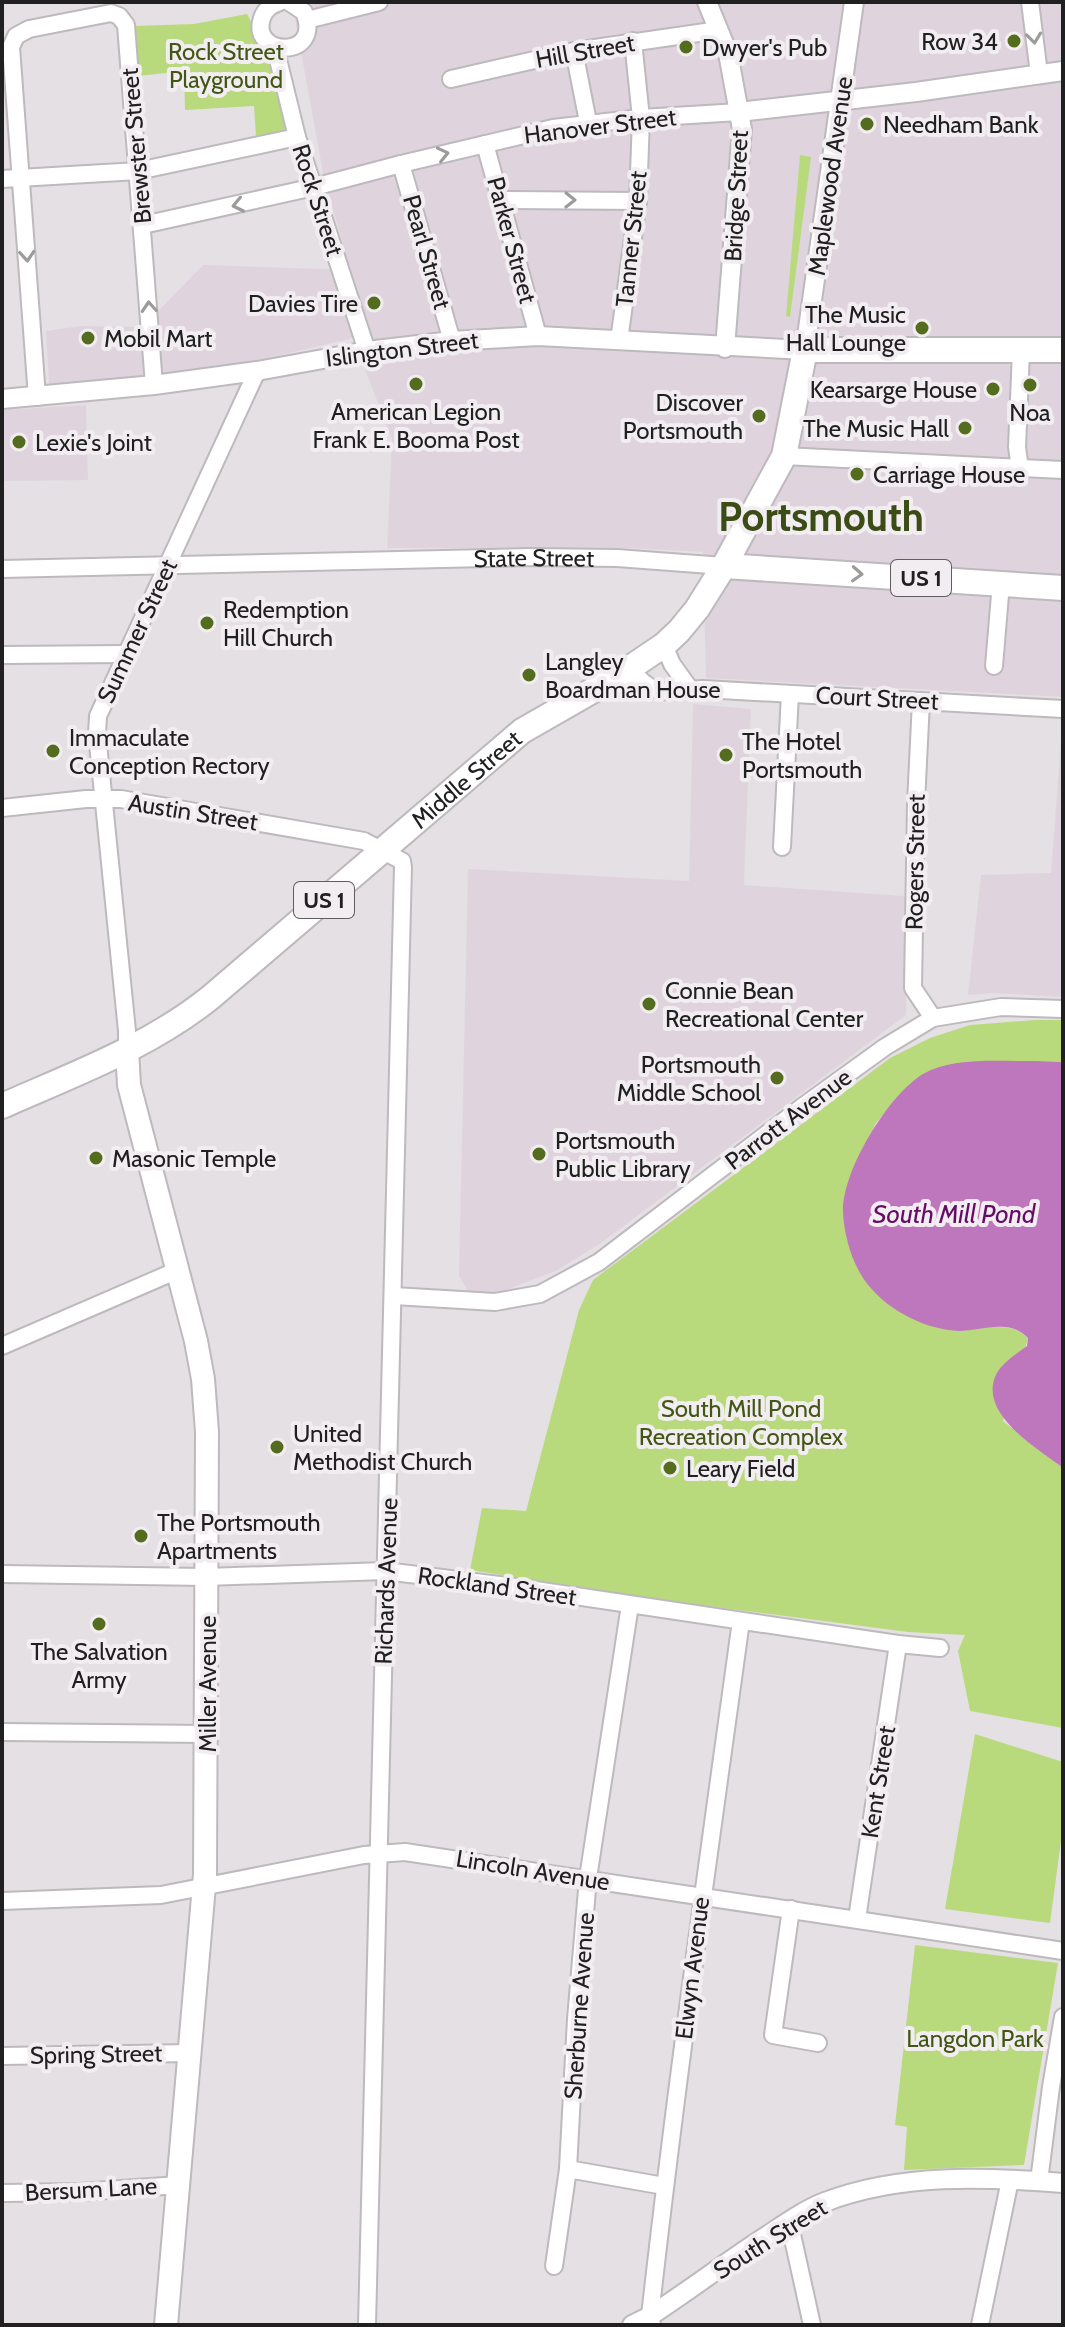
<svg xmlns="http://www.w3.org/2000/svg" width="1065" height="2327" font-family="Cabin,sans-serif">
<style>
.built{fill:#dfd4de}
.green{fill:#b9da7c}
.water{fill:#be77bc}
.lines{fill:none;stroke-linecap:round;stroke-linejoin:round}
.minor-casing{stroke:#bdb9bd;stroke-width:20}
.tertiary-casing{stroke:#bdb9bd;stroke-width:22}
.secondary-casing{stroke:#bdb9bd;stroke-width:26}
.primary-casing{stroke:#bdb9bd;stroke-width:28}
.minor{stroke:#fff;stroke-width:16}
.tertiary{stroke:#fff;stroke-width:18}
.secondary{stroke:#fff;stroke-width:22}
.primary{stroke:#fff;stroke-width:24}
.oneway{stroke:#9b9b9b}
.poi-dot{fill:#546c1d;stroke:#f2edf1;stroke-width:3}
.labels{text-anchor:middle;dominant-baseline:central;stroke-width:8;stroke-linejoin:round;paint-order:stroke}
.shield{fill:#f2edf1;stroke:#605e5f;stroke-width:2}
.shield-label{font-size:22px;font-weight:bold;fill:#212021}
.poi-label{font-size:24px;fill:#212021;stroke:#f2edf1;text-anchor:start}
.park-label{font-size:24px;fill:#435714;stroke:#f2edf1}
.street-label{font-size:24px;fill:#212021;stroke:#f2edf1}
.water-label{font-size:26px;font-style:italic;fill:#660c67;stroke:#f2edf1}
.town-label{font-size:40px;font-weight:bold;fill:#3b4c16;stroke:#f2edf1}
</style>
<rect width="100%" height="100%" fill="#e5e0e4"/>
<g class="built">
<path d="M292 2H1063V697L706 678 703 552 632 548H387L392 439 353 338 255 361 133 378 49 384 46 331 81 326 143 327 203 265 350 270 323 173Z"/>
<path d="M86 405 88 480 2 481V410Z"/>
<path d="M693 704 751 709 744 885 903 896 910 900 906 1015 601 1243 556 1271 503 1291 470 1294 459 1276 468 869 689 881Z"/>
<path d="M1063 714V997L994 993 968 995 981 875 1051 873Z"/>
</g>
<g class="green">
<path d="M247 14 274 65 288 132 256 137 254 106 185 110 184 71 138 76 134 26 194 24Z"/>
<path d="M800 155 811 157 790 317 786 316Z"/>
<path d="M1035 1020H1063V1062L1037 1061 907 1087 876 1123 850 1179 957 1331C981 1330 1010 1319 1028 1338L1003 1421 1063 1468V1728L970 1711 958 1651 965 1635 908 1632 646 1598 470 1570 482 1508 526 1511 579 1310 593 1280 890 1058 930 1038 970 1025Z"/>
<path d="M975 1734 1063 1762V1826L1050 1923 945 1909Z"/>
<path d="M915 1945 1058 1963 1024 2165 904 2170 907 2127 895 2125Z"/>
</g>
<path class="water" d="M1037 1061 1063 1062V1468C1038 1449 980 1415 995 1377 1000 1364 1016 1354 1027 1346L1028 1338C1009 1318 983 1331 959 1331 927 1330 889 1311 869 1286 853 1267 844 1237 843 1212 842 1171 888 1095 923 1074 955 1056 1001 1062 1037 1061Z"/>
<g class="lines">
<defs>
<g id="minor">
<path d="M280 2C271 5 265 9 262 18 249 57 324 60 304 12L289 2"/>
<path d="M1030 2 1039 74"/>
<path d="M307 20 379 2"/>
<path d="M275 47 297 137 367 351"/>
<path d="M574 51 588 122"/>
<path d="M451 79 574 51 719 30"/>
<path d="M485 144 538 336"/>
<path d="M401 164 452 341"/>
<path d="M2 179 138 171 297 137"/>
<path d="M502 200 638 201"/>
<path d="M143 225 314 187 401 164 553 128 641 118 739 112"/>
<path d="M619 341 638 201 641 118 633 41"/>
<path d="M37 397 11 47 16 36 29 29 111 13 119 16 126 25 154 385"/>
<path d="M784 456 1063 470"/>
<path d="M1020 469 1017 447 1021 351"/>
<path id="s1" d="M2 569 530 557 617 558 724 566"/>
<path d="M664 645 672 664 690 689"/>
<path d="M2 655 126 654"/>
<path d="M994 666 1001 583"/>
<path d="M629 668C658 701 664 690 703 689L1063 709"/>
<path d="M921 701 916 803 913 988 933 1018"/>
<path d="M2 808 86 799H121L364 841 402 861 403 867 367 2325"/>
<path d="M782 847 790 694"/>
<path d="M127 1050V1031L97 734 98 716 257 371"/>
<path d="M394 1296 495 1302 540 1294 599 1262 802 1107 885 1047 933 1018 1001 1007 1063 1009"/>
<path d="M2 1346 178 1270"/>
<path d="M2 1574 206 1577 385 1571 515 1587 898 1644 940 1648"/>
<path d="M630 1605 588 1878 576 2019 568 2169 664 2186"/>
<path d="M2 1732 208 1734"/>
<path d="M2 1901 161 1895 364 1855 405 1852 1063 1951"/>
<path d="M791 1909 773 2035 818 2043"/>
<path d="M857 1919 898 1644"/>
<path d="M2 2056 191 2053"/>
<path d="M1039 2181 1051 2087 1063 2017"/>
<path d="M2 2193 79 2192 179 2185"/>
<path d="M789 2221 812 2325"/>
<path d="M554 2266 568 2169"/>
<path d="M652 2325 650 2316C676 2084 709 1853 741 1621"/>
<path d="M980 2325 1010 2180"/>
</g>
<g id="tertiary">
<path d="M707 2 728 53 742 129 725 348"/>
<path d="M739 112 916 92 1063 71"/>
<path d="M2 399 154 385 257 371 367 351 452 341 538 336 805 350 854 2"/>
<path d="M632 2325 650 2316C688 2291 724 2264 762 2239 782 2226 802 2211 825 2202 900 2173 985 2177 1063 2183"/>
</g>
<path id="secondary" d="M127 1050 129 1085 196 1341 203 1379 207 1432 205 1874 166 2325"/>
<g id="primary">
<path d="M724 566 1063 588"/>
<path id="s2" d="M2 1106C74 1074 149 1047 211 997L522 731 618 676 664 645 679 631 697 609 724 566 784 456 805 350H1063"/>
</g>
</defs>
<use href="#minor" class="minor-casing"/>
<use href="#tertiary" class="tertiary-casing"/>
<use href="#secondary" class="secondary-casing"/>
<use href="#primary" class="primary-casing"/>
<use href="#minor" class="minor"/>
<use href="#tertiary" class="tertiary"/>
<use href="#secondary" class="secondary"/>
<use href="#primary" class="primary"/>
</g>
<defs><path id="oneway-chevron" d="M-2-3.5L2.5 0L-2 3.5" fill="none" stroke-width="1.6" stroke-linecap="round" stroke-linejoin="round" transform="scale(2)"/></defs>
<g class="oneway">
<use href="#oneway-chevron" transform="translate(1034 38) rotate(83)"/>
<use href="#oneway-chevron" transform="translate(443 154) rotate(-13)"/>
<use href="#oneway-chevron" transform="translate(570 200) rotate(1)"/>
<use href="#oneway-chevron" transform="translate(238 205) rotate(168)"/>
<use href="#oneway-chevron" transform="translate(27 256) rotate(86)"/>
<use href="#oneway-chevron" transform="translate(149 307) rotate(-94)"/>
<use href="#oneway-chevron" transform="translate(857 574) rotate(3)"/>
</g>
<g class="poi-dot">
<circle cx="1014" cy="41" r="8"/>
<circle cx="686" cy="47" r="8"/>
<circle cx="867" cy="124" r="8"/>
<circle cx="374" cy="303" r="8"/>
<circle cx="922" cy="328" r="8"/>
<circle cx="88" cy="338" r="8"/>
<circle cx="416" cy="384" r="8"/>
<circle cx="1030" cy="385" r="8"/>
<circle cx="993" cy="389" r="8"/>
<circle cx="759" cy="416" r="8"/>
<circle cx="965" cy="428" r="8"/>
<circle cx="19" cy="442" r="8"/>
<circle cx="857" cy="474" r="8"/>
<circle cx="207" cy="623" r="8"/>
<circle cx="529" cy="675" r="8"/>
<circle cx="53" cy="751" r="8"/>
<circle cx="726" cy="755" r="8"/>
<circle cx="649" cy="1004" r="8"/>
<circle cx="777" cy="1078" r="8"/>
<circle cx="539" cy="1154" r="8"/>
<circle cx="96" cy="1158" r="8"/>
<circle cx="277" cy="1447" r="8"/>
<circle cx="670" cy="1468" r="8"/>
<circle cx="141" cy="1536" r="8"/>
<circle cx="99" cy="1624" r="8"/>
</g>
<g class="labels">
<g class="shield">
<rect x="891" y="560" width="60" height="36" rx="6"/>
<rect x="294" y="882" width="60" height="36" rx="6"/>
</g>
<g class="shield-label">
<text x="921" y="578">US 1</text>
<text x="324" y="900">US 1</text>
</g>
<g class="poi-label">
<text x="998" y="41" text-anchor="end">Row 34</text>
<text x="702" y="47">Dwyer's Pub</text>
<text x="883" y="124">Needham Bank</text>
<text x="358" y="303" text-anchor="end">Davies Tire</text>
<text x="906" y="314" text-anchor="end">The Music<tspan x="906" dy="28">Hall Lounge</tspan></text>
<text x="104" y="338">Mobil Mart</text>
<text x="977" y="389" text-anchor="end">Kearsarge House</text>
<text x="743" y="402" text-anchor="end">Discover<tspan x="743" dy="28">Portsmouth</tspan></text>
<text x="416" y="411" text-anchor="middle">American Legion<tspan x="416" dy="28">Frank E. Booma Post</tspan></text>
<text x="1030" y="412" text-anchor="middle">Noa</text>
<text x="949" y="428" text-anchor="end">The Music Hall</text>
<text x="35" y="442">Lexie's Joint</text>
<text x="873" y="474">Carriage House</text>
<text x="223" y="609">Redemption<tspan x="223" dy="28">Hill Church</tspan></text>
<text x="545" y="661">Langley<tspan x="545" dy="28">Boardman House</tspan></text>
<text x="69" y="737">Immaculate<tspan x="69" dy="28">Conception Rectory</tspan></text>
<text x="742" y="741">The Hotel<tspan x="742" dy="28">Portsmouth</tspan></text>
<text x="665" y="990">Connie Bean<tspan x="665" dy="28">Recreational Center</tspan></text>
<text x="761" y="1064" text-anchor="end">Portsmouth<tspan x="761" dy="28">Middle School</tspan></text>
<text x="555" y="1140">Portsmouth<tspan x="555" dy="28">Public Library</tspan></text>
<text x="112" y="1158">Masonic Temple</text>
<text x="293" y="1433">United<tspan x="293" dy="28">Methodist Church</tspan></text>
<text x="686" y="1468">Leary Field</text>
<text x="157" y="1522">The Portsmouth<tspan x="157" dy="28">Apartments</tspan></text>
<text x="99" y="1651" text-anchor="middle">The Salvation<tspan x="99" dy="28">Army</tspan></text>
</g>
<g class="park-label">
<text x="226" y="51">Rock Street<tspan x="226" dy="28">Playground</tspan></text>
<text x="741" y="1408">South Mill Pond<tspan x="741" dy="28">Recreation Complex</tspan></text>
<text x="975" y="2038">Langdon Park</text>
</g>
<g class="street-label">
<text transform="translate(585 51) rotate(-10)">Hill Street</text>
<text transform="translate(600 126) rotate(-7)">Hanover Street</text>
<text transform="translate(136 146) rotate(-95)">Brewster Street</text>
<text transform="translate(830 176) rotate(-82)">Maplewood Avenue</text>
<text transform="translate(736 196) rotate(-87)">Bridge Street</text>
<text transform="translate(318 200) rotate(72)">Rock Street</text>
<text transform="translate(631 239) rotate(-84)">Tanner Street</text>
<text transform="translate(512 240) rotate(75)">Parker Street</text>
<text transform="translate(427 252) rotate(74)">Pearl Street</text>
<text transform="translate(402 349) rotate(-7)">Islington Street</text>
<text stroke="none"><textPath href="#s1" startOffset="532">State Street</textPath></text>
<text transform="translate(137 631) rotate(-65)">Summer Street</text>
<text transform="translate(877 698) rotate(3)">Court Street</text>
<text stroke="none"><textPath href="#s2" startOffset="572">Middle Street</textPath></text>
<text transform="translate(193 812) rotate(9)">Austin Street</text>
<text transform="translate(915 862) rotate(-89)">Rogers Street</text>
<text transform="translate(788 1119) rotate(-37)">Parrott Avenue</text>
<text transform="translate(386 1581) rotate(-88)">Richards Avenue</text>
<text transform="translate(497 1586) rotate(8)">Rockland Street</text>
<text transform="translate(207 1684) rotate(-90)">Miller Avenue</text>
<text transform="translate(878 1782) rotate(-81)">Kent Street</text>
<text transform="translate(533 1870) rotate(9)">Lincoln Avenue</text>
<text transform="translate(692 1968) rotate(-83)">Elwyn Avenue</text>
<text transform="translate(579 2006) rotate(-86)">Sherburne Avenue</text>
<text transform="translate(96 2054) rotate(-1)">Spring Street</text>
<text transform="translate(91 2189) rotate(-3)">Bersum Lane</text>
<text transform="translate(770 2239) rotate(-32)">South Street</text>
</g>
<g class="water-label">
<text x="954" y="1214">South Mill Pond</text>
</g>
<g class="town-label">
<text x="821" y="516">Portsmouth</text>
</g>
</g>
<rect width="1065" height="2327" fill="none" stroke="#212021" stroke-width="8"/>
</svg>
